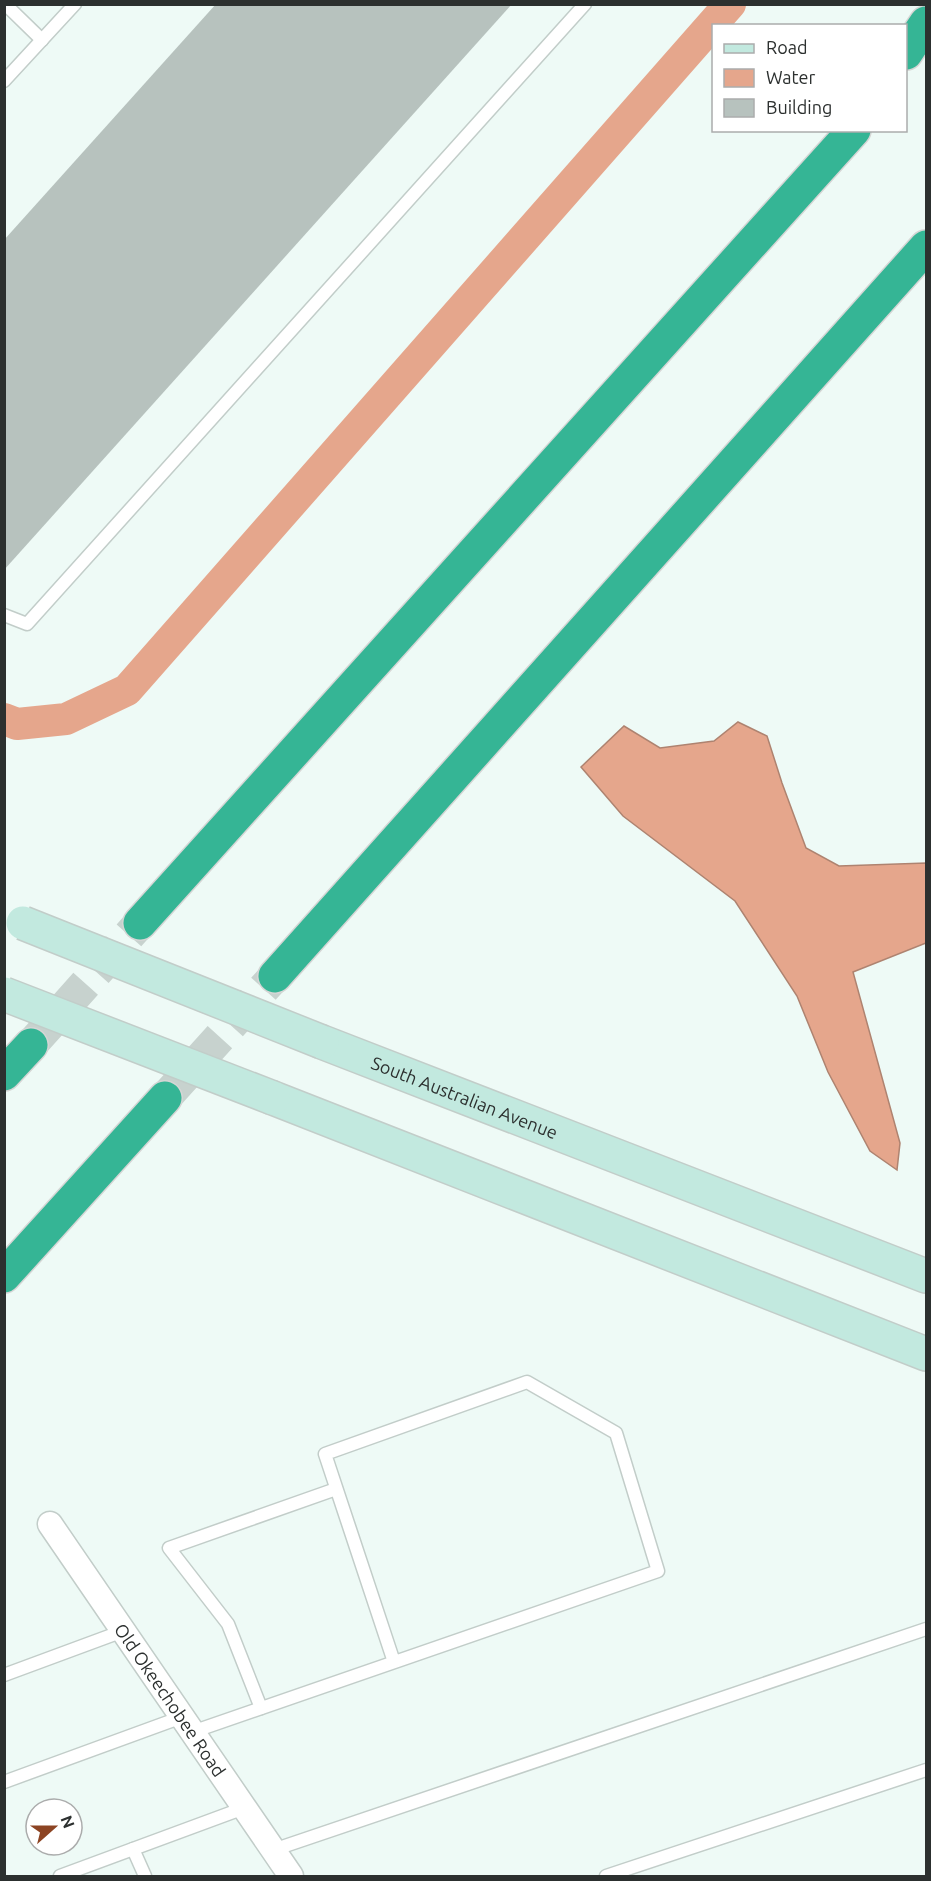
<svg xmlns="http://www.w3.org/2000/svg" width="931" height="1881" font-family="Ubuntu,sans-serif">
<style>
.water{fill:#e5a68c;stroke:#ae8370;stroke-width:1.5}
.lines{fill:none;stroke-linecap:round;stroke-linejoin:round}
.canal{stroke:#e5a68c;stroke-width:32}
.building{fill:#b7c2be}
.motorway-tunnel{stroke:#c7d2ce;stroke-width:33;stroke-dasharray:33 16;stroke-linecap:butt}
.service-casing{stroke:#c2cdc9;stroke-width:15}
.minor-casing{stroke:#c2cdc9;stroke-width:27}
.secondary-casing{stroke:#c2cdc9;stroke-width:36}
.motorway-casing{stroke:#d5d6d5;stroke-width:36}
.service{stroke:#fff;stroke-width:12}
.minor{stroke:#fff;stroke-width:24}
.secondary{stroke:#c2e9df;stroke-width:33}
.motorway{stroke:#35b595;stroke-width:33}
.secondary-bridge-casing{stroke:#c2cdc9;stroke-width:36;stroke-linecap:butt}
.secondary-bridge{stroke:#c2e9df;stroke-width:33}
.labels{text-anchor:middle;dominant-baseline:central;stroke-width:5;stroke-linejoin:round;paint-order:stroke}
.street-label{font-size:18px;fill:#2c302f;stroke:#fff}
</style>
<rect width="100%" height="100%" fill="#eefaf6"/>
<path class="water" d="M738 722 767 736 782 783 806 848 839 866 926 863V943L853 972 900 1143 897 1170 870 1151 828 1072 797 996 735 901 623 816 581 767 624 726 660 748 714 741Z"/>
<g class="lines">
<path class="canal" d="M4 719 17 724 66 719 127 690 730 4"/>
</g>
<path class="building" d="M216 4H512L4 570V240Z"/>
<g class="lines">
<g class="motorway-tunnel">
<path d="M31 1045 140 923"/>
<path d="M165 1098 275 976"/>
</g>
<defs>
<g id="service">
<path d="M5 4 42 40"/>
<path d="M4 81 75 4"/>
<path d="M4 615 27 624 585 4"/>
<path d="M4 1675 123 1631"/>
<path d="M261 1708 228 1624 169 1548 336 1489"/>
<path d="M192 1732 658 1571 616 1433 527 1382 325 1454 394 1662"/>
<path d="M4 1782 182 1717"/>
<path d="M133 1849 145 1876"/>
<path d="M273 1850 926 1629"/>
<path d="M60 1876 244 1808"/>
<path d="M606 1876 926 1770"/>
</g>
<g id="minor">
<path id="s1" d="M50 1524 291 1876"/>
</g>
<g id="secondary">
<path id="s2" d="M322 1042 926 1276"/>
<path d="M273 1098 926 1354"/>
</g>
<g id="motorway">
<path d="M906 53 926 23"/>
<path d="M140 923 854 130"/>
<path d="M275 976 926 247"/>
<path d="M4 1074 31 1045"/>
<path d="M4 1276 165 1098"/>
</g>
</defs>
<use href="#service" class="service-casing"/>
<use href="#minor" class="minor-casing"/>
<use href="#secondary" class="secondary-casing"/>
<use href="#motorway" class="motorway-casing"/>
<use href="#service" class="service"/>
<use href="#minor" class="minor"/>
<use href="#secondary" class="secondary"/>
<use href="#motorway" class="motorway"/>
<defs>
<g id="secondary-bridge">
<path d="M23 923 322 1042"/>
<path d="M4 994 273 1098"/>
</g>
</defs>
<use href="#secondary-bridge" class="secondary-bridge-casing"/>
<use href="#secondary-bridge" class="secondary-bridge"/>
</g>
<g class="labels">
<g class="street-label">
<text stroke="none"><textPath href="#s2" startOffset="153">South Australian Avenue</textPath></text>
<text stroke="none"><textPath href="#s1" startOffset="213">Old Okeechobee Road</textPath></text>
</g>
</g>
<rect width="931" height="1881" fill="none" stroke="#2c302f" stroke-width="12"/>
<rect x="712" y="24" width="195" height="108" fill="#ffffff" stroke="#abacac" stroke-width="1.5"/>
<rect x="724" y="44" width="30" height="9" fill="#c2e9df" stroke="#abacac" stroke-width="1.5"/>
<text x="766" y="54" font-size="18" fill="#2c302f">Road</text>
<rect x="724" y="69" width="30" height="18" fill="#e5a68c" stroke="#abacac" stroke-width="1.5"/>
<text x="766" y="84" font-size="18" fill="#2c302f">Water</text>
<rect x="724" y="99" width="30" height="18" fill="#b7c2be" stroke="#abacac" stroke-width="1.5"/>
<text x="766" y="114" font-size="18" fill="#2c302f">Building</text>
<g transform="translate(54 1827) rotate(69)"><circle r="28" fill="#ffffff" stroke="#abacac" stroke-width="1.5"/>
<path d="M0-4.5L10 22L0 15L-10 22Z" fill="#8c4423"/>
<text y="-9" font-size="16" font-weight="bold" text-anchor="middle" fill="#2c302f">N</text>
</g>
</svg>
